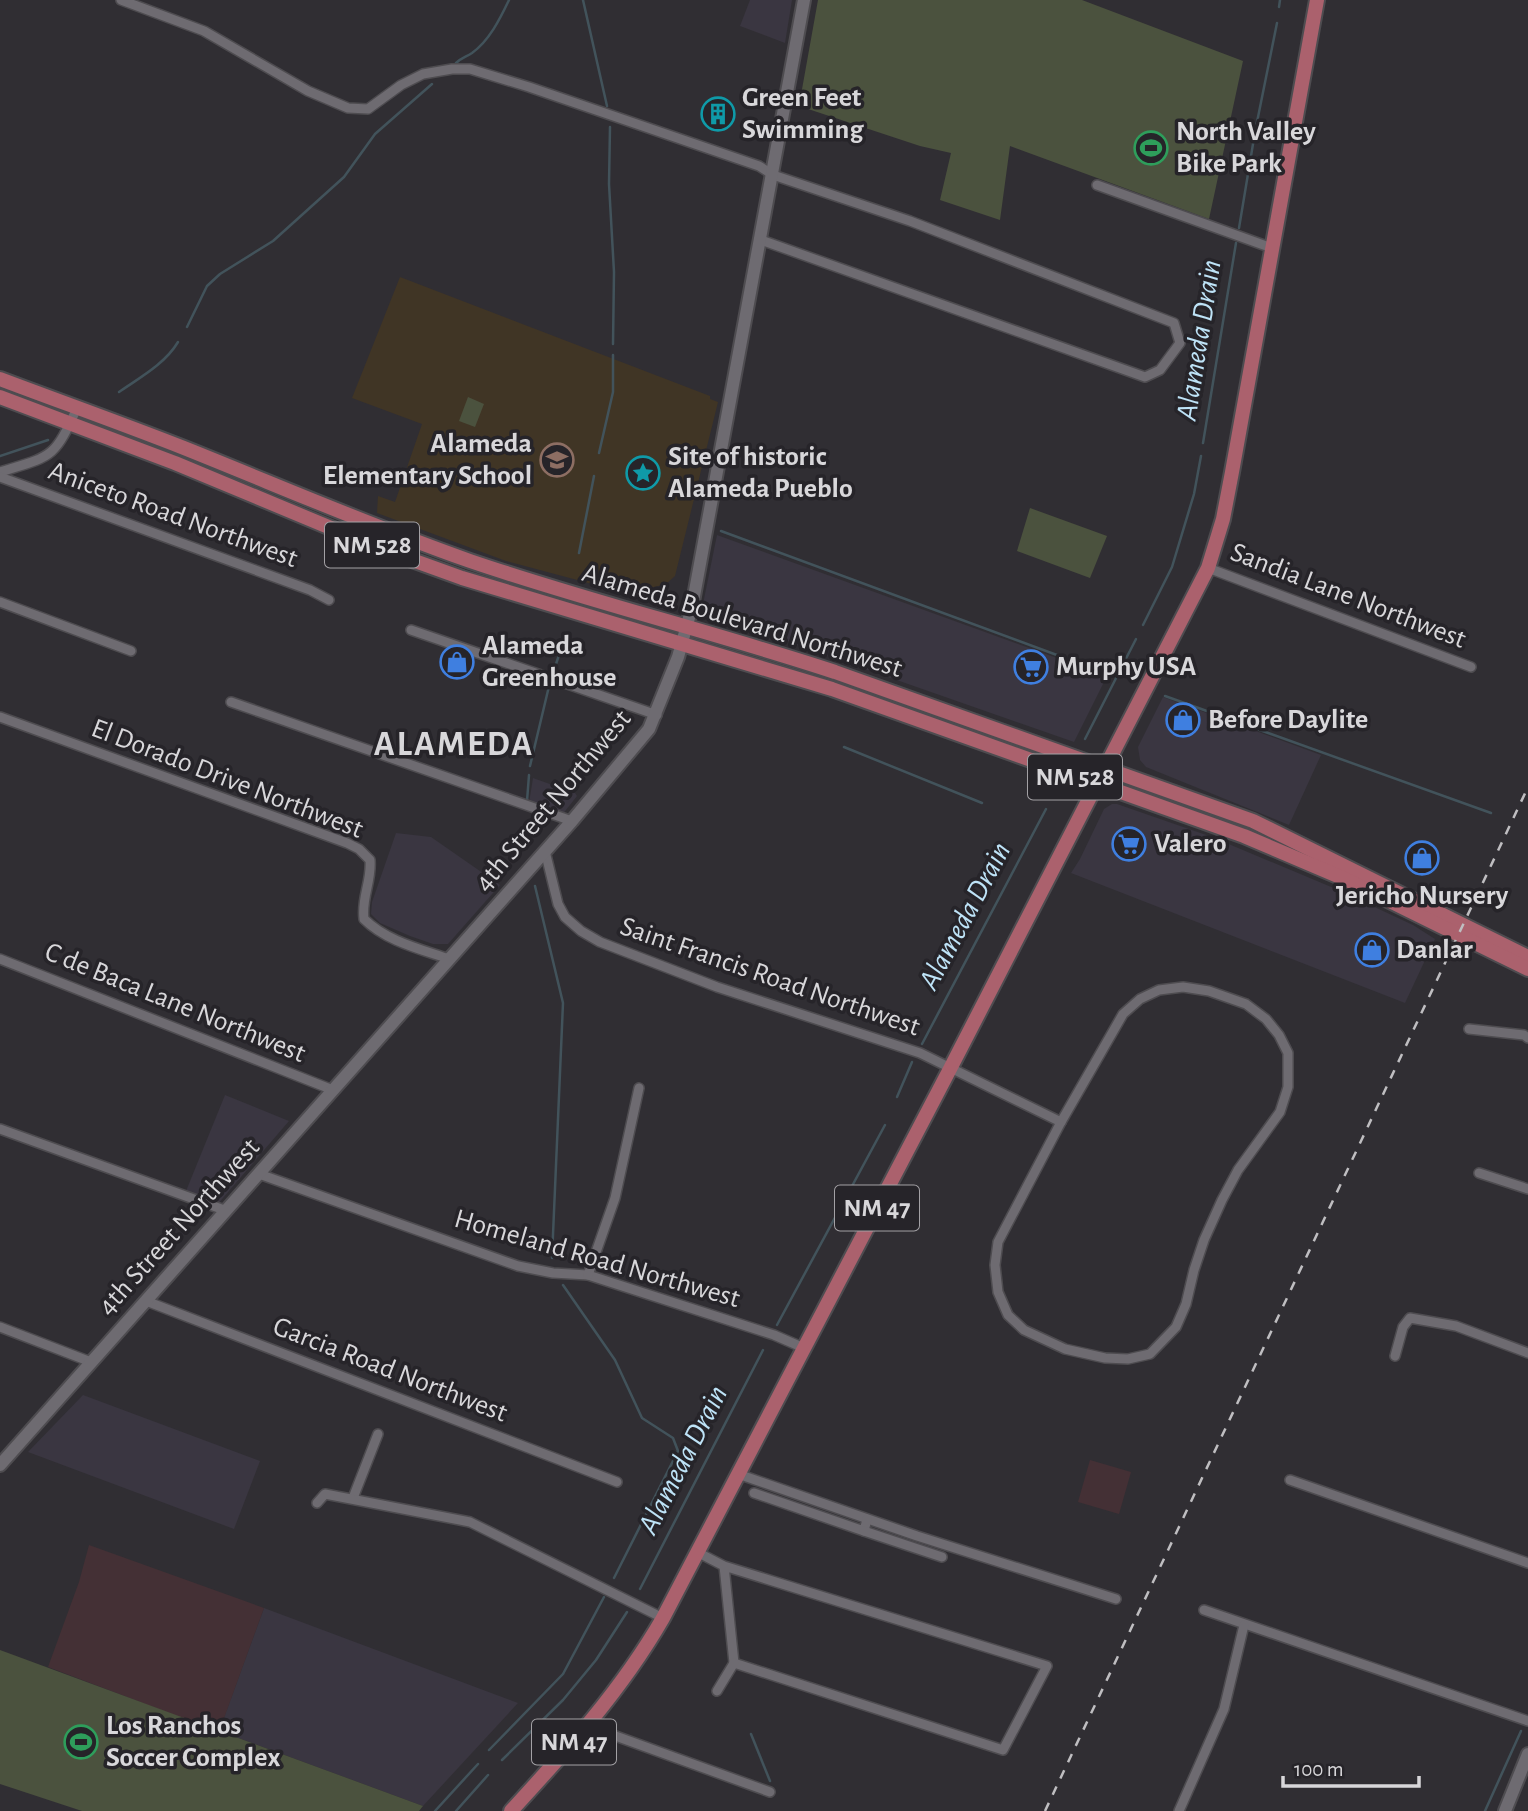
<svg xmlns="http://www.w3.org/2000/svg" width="1528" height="1811" font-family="'Alegreya Sans',sans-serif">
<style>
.built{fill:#3a3641}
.industrial{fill:#443035}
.education{fill:#403525}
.green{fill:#4b523e}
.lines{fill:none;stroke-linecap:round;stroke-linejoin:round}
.stream{stroke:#42535b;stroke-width:2.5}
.street-casing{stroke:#4e4c50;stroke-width:12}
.secondary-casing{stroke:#4e4c50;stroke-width:16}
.primary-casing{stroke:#4e4c50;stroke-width:18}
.street{stroke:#6e6b71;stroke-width:9}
.secondary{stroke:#6e6b71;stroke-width:12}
.primary{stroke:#ab616d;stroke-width:14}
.rail{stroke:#bfbec1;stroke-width:2.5;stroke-dasharray:9 9;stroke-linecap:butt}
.labels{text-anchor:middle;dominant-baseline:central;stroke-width:7;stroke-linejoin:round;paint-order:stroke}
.shield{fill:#262429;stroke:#a3a1a5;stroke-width:2}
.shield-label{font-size:26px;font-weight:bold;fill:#d8d7da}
.poi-label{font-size:28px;font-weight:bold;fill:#d8d7da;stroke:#262429;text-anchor:start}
.street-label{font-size:28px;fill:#d8d7da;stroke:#262429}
.water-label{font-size:30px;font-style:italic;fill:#bee3f7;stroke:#262429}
.district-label{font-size:35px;font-weight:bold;letter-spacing:2px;fill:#d8d7da;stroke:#262429}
</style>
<rect width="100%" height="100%" fill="#302e33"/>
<g class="built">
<path d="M750 0H792L785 43 740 26Z"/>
<path d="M717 535 1090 670 1106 678 1074 742 791 643 783 638 717 618 708 614 703 604Z"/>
<path d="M1163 697 1321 755 1289 825 1146 767 1140 760 1138 747Z"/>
<path d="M533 778 575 793 577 796 562 815 529 803Z"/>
<path d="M1112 804H1117L1212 837 1336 889 1413 925 1435 939 1405 1003 1071 873 1080 859 1104 809Z"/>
<path d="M396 833 431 837 500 885 448 944H433L410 936 380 923 371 914 372 902Z"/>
<path d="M225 1095 289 1121 217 1205 186 1191Z"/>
<path d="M83 1395 260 1461 234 1529 28 1452Z"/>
<path d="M264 1608 518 1703 423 1806 219 1731Z"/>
</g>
<g class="industrial">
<path d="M1090 1460 1131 1472 1119 1514 1078 1502Z"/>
<path d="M89 1545 264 1608 219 1732 48 1667 79 1582Z"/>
</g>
<path class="education" d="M400 277 710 396V399L718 402 675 576 666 584 651 588 608 576 596 585 506 561 377 513 378 496 395 502 422 424 352 398Z"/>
<g class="green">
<path d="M818 0H1082L1243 61 1209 219 1010 146 1000 220 940 200 951 153 920 146 799 106Z"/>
<path d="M468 397 484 404 475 427 459 421Z"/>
<path d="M1030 508 1107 536 1090 578 1017 551Z"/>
<path d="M0 1650 423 1806 419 1811H82L0 1784Z"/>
</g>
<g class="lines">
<g class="stream">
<path d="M583 0 607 106"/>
<path d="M1279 7 1280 0"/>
<path d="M456 63C461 58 466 57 472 53 489 41 500 19 509 0"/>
<path d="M610 127 609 184 614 272 613 344"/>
<path d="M1239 228 1255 132 1277 23"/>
<path d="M187 327 207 286 220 274 273 241 344 177 375 134 432 84"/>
<path d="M119 392C139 378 165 364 178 342"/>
<path d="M1203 443 1236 243"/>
<path d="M599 453 613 392V355"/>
<path d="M0 456 48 440"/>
<path d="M721 531 1092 668"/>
<path d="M579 553 594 476"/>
<path d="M1143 625 1172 567 1194 494 1201 456"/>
<path d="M553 673 564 640"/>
<path d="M1165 696 1491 813"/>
<path d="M1085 739 1136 639"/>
<path d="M844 747 982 803"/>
<path d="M530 766 550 682"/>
<path d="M527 801 529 775"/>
<path d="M535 886 563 1003 552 1258"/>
<path d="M922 1044 1046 809"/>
<path d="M897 1097 912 1062"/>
<path d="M563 1285 615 1360 642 1418 673 1438 678 1451 614 1578"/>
<path d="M777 1325 885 1125"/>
<path d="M640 1589 763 1350"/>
<path d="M751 1734 770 1781"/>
<path d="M489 1750 563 1674 604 1597"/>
<path d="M502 1760 563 1700 596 1660 627 1612"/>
<path d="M435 1811 478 1764"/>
<path d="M456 1811 488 1775"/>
<path d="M1485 1811 1521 1731"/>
</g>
<defs>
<g id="street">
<path d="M121 0 204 31 308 91 348 108 368 109 401 85 423 74 452 69H470L529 87 759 166 773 175 910 221 1174 323 1180 343 1160 370 1145 377 761 240"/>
<path d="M1097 185 1272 248"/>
<path d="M0 472C52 456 54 459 77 408"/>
<path d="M0 477 310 590 329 600"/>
<path d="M1208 568 1471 667"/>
<path d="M0 602 131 651"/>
<path d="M411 630 657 715"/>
<path d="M231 702 572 821"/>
<path d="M0 717 347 843 359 849 370 860C372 881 361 898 364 919 386 941 420 949 449 959"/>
<path d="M545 851 558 904 565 917 581 931 600 942 717 987 920 1053 1061 1122"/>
<path d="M0 959 333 1090"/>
<path d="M1183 987 1209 991 1246 1004 1266 1019 1279 1035 1288 1053V1087L1280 1112 1238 1170 1222 1200 1204 1240 1194 1270 1186 1304 1176 1327 1150 1354 1128 1359 1105 1358 1065 1349 1024 1330 1008 1315 998 1292 995 1265 998 1242 1061 1122 1123 1014 1140 999 1159 990Z"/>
<path d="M1469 1029 1524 1035 1528 1038"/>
<path d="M0 1129 227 1211"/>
<path d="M1479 1173 1528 1189"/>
<path d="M259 1174 518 1266 553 1273 588 1275 774 1335 804 1348"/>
<path d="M588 1275 615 1198 639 1088"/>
<path d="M146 1301 617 1482"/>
<path d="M0 1327 91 1362"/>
<path d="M1395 1356 1403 1327 1410 1318 1456 1326 1528 1353"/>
<path d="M738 1474 917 1536 1116 1599"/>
<path d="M1290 1480 1528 1563"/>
<path d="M754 1493 864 1531 867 1519"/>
<path d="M353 1498 378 1434"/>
<path d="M317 1503 325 1494 470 1522 663 1618"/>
<path d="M864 1531 942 1557"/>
<path d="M697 1552 724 1566 1047 1666 1003 1750 734 1663 724 1566"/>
<path d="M1204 1610 1528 1721"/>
<path d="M717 1691 734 1663"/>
<path d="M588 1726 770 1792"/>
<path d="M1179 1811 1224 1709 1244 1625"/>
</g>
<g id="secondary">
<path d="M0 1465 572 821 649 729 678 657 692 607 804 0"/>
<path d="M1505 1811 1528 1754"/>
</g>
<g id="primary">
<path d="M0 379C61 402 123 424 184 448 279 486 373 527 470 561 590 602 714 632 835 672L1253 821 1528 957"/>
<path d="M0 397 175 463 379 548 462 578 832 689 1244 836 1345 879 1528 969"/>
<path d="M511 1811C567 1750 621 1691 663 1618L951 1067 1208 568 1223 519 1232 472 1317 0"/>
</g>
</defs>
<use href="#street" class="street-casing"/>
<use href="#secondary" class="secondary-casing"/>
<use href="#primary" class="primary-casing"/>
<use href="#street" class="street"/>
<use href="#secondary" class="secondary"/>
<use href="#primary" class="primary"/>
<path class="rail" d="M1045 1811 1528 787"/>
</g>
<defs>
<symbol id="building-ring" viewBox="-11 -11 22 22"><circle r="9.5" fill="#262429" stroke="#0f9aa8" stroke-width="1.5"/><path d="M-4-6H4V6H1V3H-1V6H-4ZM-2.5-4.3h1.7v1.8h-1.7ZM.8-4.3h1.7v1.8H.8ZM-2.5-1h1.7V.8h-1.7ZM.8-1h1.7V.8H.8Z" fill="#0f9aa8"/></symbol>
<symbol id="stadium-ring" viewBox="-11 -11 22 22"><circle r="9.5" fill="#262429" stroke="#2e9e5b" stroke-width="1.5"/><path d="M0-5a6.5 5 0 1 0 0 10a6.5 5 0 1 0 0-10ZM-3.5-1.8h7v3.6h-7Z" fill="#2e9e5b"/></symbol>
<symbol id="school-ring" viewBox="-11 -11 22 22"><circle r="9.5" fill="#262429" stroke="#8d6e63" stroke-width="1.5"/><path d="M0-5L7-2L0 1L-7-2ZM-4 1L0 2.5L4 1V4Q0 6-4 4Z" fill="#8d6e63"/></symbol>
<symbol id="sight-ring" viewBox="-11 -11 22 22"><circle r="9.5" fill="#262429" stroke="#0f9aa8" stroke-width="1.5"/><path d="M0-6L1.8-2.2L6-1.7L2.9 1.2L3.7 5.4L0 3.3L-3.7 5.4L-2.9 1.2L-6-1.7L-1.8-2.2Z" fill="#0f9aa8"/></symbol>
<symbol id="shop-ring" viewBox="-11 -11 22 22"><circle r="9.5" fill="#262429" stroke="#3f7fe0" stroke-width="1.5"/><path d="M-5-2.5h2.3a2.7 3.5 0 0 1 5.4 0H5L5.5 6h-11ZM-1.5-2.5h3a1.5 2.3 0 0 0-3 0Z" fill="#3f7fe0"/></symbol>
<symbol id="supermarket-ring" viewBox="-11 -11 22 22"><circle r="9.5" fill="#262429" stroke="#3f7fe0" stroke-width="1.5"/><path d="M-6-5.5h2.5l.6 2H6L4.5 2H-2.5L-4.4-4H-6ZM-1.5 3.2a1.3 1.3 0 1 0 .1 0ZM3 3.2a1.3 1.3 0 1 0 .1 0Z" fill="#3f7fe0"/></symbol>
</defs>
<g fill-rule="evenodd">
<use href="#building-ring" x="699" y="95" width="38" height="38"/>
<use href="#stadium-ring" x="1132" y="129" width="38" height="38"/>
<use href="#school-ring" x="538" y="441" width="38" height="38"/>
<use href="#sight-ring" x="624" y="454" width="38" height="38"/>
<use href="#shop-ring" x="438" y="643" width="38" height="38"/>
<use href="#supermarket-ring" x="1012" y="648" width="38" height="38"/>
<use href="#shop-ring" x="1164" y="701" width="38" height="38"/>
<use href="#supermarket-ring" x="1110" y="825" width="38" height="38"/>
<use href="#shop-ring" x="1403" y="839" width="38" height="38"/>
<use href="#shop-ring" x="1353" y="931" width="38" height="38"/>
<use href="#stadium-ring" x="62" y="1723" width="38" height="38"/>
</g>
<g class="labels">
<g class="shield">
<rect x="325" y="522.5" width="94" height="45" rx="5"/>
<rect x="1028" y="754.5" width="94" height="45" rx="5"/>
<rect x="835" y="1185.5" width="84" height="45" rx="5"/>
<rect x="532" y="1719.5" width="84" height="45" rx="5"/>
</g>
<g class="shield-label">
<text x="372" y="545">NM 528</text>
<text x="1075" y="777">NM 528</text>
<text x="877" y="1208">NM 47</text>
<text x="574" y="1742">NM 47</text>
</g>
<g class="poi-label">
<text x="742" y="98">Green Feet<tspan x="742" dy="32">Swimming</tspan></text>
<text x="1176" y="132">North Valley<tspan x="1176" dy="32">Bike Park</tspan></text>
<text x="532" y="444" text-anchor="end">Alameda<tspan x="532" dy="32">Elementary School</tspan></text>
<text x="668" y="457">Site of historic<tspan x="668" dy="32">Alameda Pueblo</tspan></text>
<text x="482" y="646">Alameda<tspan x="482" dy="32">Greenhouse</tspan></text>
<text x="1056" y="667">Murphy USA</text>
<text x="1208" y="720">Before Daylite</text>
<text x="1154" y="844">Valero</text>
<text x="1422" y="896" text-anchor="middle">Jericho Nursery</text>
<text x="1396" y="950">Danlar</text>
<text x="106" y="1726">Los Ranchos<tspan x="106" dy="32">Soccer Complex</tspan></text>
</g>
<g class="street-label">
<text transform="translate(173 515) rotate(20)">Aniceto Road Northwest</text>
<text transform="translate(1348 596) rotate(21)">Sandia Lane Northwest</text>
<text transform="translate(742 621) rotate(17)">Alameda Boulevard Northwest</text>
<text transform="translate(227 779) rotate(21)">El Dorado Drive Northwest</text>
<text transform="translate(553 801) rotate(-50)">4th Street Northwest</text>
<text transform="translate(770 977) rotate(19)">Saint Francis Road Northwest</text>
<text transform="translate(175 1003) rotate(22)">C de Baca Lane Northwest</text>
<text transform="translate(179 1227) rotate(-48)">4th Street Northwest</text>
<text transform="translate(597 1259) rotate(16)">Homeland Road Northwest</text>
<text transform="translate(390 1370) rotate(21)">Garcia Road Northwest</text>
</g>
<g class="water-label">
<text transform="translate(1199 340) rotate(-81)">Alameda Drain</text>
<text transform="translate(965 916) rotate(-62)">Alameda Drain</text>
<text transform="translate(683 1460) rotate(-63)">Alameda Drain</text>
</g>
<g class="district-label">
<text x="454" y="744">ALAMEDA</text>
</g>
</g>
<path d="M1283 1776v10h136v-10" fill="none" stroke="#d8d7da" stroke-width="3.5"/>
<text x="1294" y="1776" font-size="21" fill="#d8d7da" stroke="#262429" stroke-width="5" paint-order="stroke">100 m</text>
</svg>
